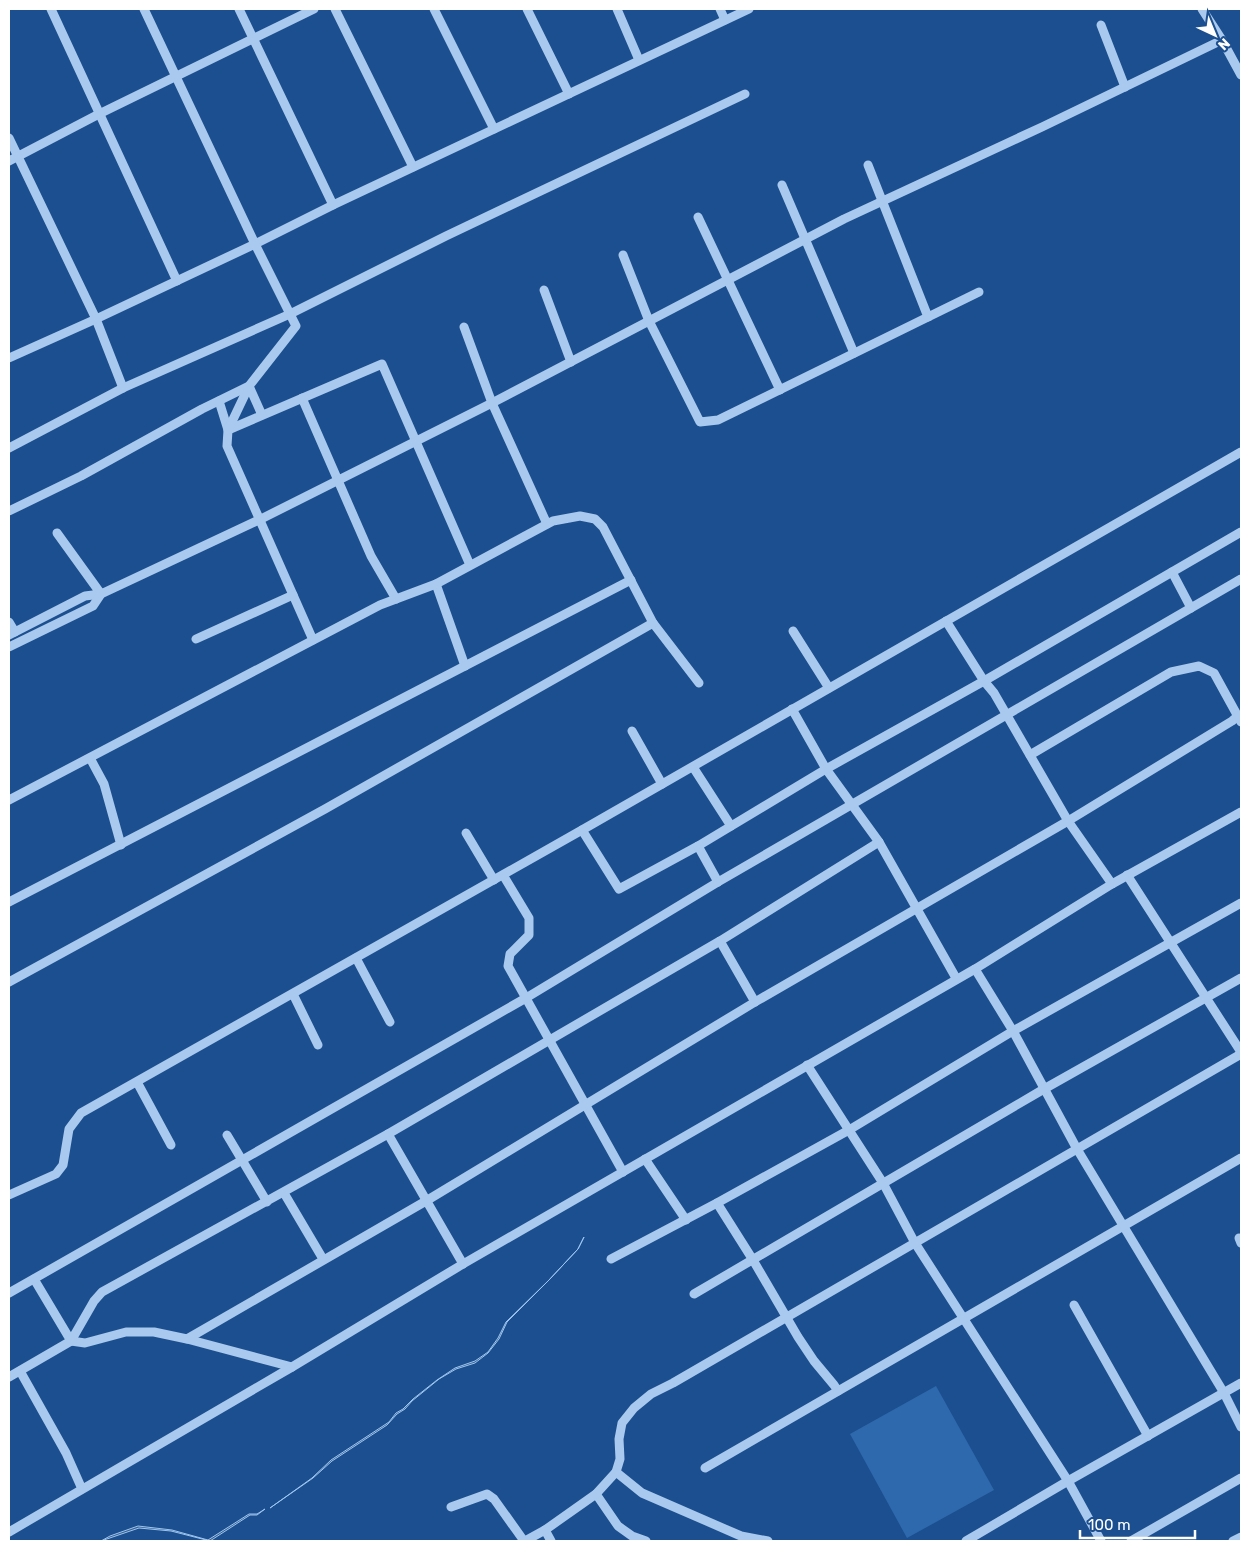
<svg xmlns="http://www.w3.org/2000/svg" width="1250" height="1550" font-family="Rubik,sans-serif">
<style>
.green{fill:#2e69ad}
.water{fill:#3c6290;stroke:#9cc4f0}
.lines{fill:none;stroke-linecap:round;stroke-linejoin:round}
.minor{stroke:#a9c9ee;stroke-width:9}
</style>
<rect width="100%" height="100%" fill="#1b4f8f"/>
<path class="green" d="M936 1386 994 1490 907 1538 850 1434Z"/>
<g class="water">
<path d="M584 1237 578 1249 549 1280 507 1322 499 1339 488 1353 475 1363 456 1369 439 1379 412 1401 405 1409 397 1414 387 1425 332 1461 313 1478 270 1508 312 1478 331 1460 389 1422 396 1413 403 1409 413 1399 437 1380 455 1368 475 1361 488 1352 498 1338 506 1322 549 1280 578 1249Z"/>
<path d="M265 1509 257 1515H250L210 1541 171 1531 139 1528 101 1541 110 1536 138 1526 172 1530 208 1540 249 1514H257Z"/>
</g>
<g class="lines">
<g class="minor">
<path d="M51 9 177 281"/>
<path d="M239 9 333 205"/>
<path d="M335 9 413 167"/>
<path d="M434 9 494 129"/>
<path d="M527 9 569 94"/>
<path d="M617 9 639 60"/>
<path d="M720 9 725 20"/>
<path d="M1202 9 1222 40 1241 75"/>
<path d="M1101 25 1125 87"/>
<path d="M9 138 96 319 123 388"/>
<path d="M9 161 99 114 314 9"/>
<path d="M782 185 854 353"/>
<path d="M698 217 780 390"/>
<path d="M623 255 649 321 700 422 718 420 928 317 868 165"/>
<path d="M544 290 571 362"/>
<path d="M928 317 979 292"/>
<path d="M464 327 492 403 547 524"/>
<path d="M9 358 96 319 255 244 333 205 749 9"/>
<path d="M302 398 371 556 396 599"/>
<path d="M219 401 228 430 382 364 470 565"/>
<path d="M262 415 249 386 228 430 227 446 313 640"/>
<path d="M9 448 123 388 290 314 446 236 745 94"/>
<path d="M9 511 81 476 202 409 249 386 296 326 255 244 144 9"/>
<path d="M1172 572 1191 608"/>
<path d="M436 584 465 666"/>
<path d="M946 621 984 681 994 693 1068 821 1112 884"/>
<path d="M9 622 15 632"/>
<path d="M793 631 829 688"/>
<path d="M9 635 85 596 101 594 57 533"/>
<path d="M196 639 293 595"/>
<path d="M9 647 93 606 101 594 261 519 492 403 844 219 1042 127 1222 40"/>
<path d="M792 709 826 769 879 842 956 978"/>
<path d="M632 731 662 784"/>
<path d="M1030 755 1171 672 1199 666 1214 673 1241 722"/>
<path d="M90 758 104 784 121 845"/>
<path d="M693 767 731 826"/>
<path d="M9 800 380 605 436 584 553 521 580 516 595 519 603 527 653 623 699 683"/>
<path d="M466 833 494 880"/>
<path d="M698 846 619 889 582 830 1241 452"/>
<path d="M503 875 529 918V935L510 954 508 966 623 1172"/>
<path d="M1127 875 1241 1052"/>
<path d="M718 882 698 846 826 769 984 681 1241 532"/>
<path d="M9 902 631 580"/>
<path d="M720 941 755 1002"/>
<path d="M356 958 390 1022"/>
<path d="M975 969 1013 1031 1077 1149 1224 1393 1241 1427"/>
<path d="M9 982 325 809 653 623"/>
<path d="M293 994 318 1045"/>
<path d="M807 1065 883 1183 915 1243 1068 1481 1101 1541"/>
<path d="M137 1082 171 1145"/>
<path d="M388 1134 463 1264"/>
<path d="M227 1135 267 1202"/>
<path d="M645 1159 686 1220"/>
<path d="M284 1193 323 1259"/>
<path d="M9 1195 56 1174 63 1165 69 1129 81 1113 582 830"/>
<path d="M717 1203 753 1260 798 1337 814 1361 834 1385 838 1391"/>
<path d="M1239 1238 1241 1243"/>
<path d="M611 1259 717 1203 849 1130 1013 1031 1241 903"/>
<path d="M34 1279 71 1341"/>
<path d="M9 1293 526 998 718 882 1241 579"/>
<path d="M694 1294 1044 1089 1241 978"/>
<path d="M1074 1305 1148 1436"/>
<path d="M187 1339 426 1201 755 1002 1068 821 1232 721 1238 716"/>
<path d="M71 1341 85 1343 126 1332H154L187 1339 292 1367"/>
<path d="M20 1371 66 1453 82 1489"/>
<path d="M9 1377 71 1341 94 1301 102 1292 388 1134 720 941 879 842"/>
<path d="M705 1468 1241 1158"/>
<path d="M616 1472 642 1493 741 1536 768 1541"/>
<path d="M596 1494 618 1526 632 1536 646 1541"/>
<path d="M451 1507 487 1494 494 1499 524 1541"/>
<path d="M545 1530 551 1541"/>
<path d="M9 1532 292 1367 463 1264 975 969 1112 884 1241 812"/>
<path d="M525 1541 545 1530 596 1494 616 1472 620 1459 619 1439 622 1423 634 1408 651 1394 673 1383 1241 1054"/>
<path d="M966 1541 1068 1481 1241 1383"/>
<path d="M1131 1541 1241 1478"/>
<path d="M1233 1541 1241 1537"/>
</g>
</g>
<rect width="1250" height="1550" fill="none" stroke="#ffffff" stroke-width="20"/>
<g transform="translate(1215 35) rotate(136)" stroke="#1b4f8f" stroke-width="4" paint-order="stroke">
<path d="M0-4L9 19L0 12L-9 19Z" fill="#ffffff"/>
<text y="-8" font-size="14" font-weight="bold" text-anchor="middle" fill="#ffffff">N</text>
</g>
<path d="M1080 1530v8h115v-8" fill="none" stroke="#ffffff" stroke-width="2.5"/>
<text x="1088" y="1530" font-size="15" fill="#ffffff" stroke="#1b4f8f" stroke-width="4" paint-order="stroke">100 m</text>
</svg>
